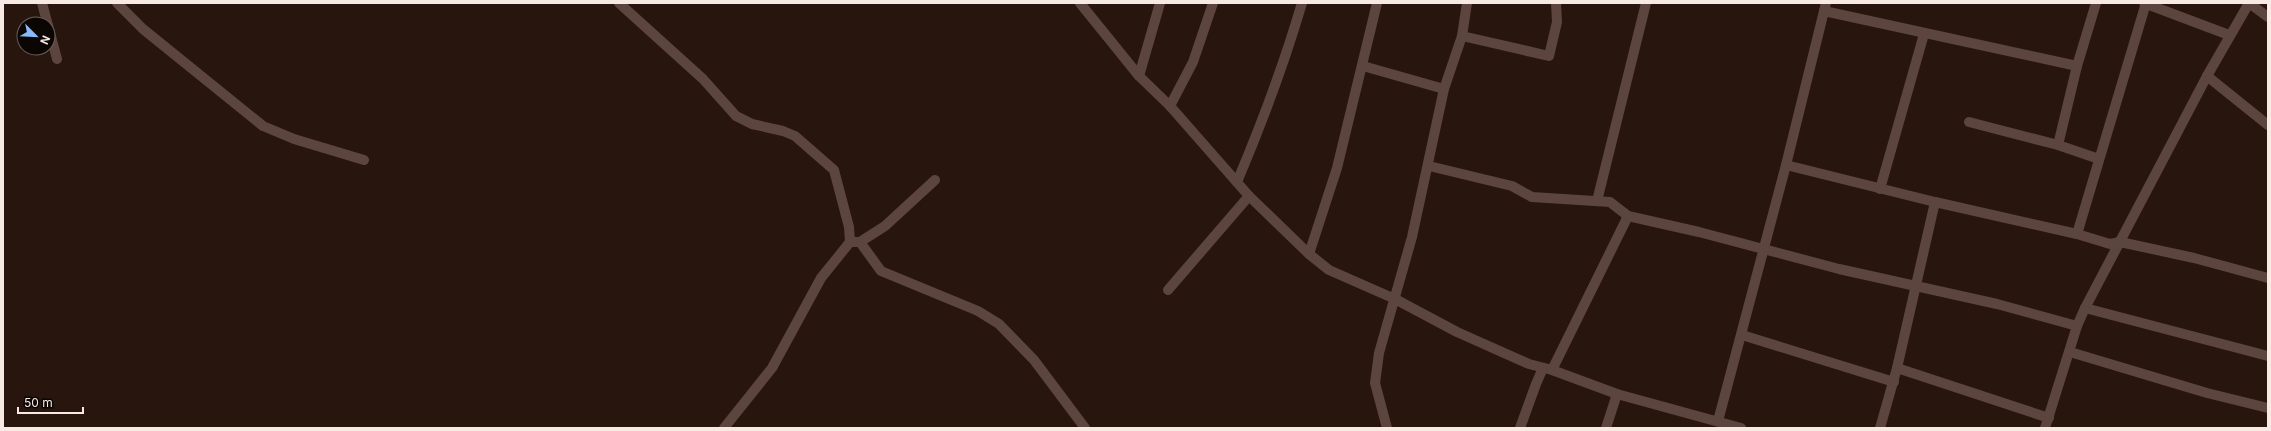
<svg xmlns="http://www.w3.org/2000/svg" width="2271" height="431" font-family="Inter,sans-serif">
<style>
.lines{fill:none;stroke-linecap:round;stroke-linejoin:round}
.minor{stroke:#5c453e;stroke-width:10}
</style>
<rect width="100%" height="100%" fill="#28160e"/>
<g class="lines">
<g class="minor">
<path d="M42 3 57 59"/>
<path d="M117 3 143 29 263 126 294 139 364 160"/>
<path d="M619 3 703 79 736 116 752 124 783 131 795 136 834 170 849 227 850 242 821 278 772 368 724 428"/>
<path d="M1080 3 1139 76 1170 106 1249 196 1309 254 1329 270 1395 299 1457 332 1529 364 1552 370 1617 394 1741 428"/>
<path d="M2144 3 2229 35"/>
<path d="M2249 3 2268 17"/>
<path d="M1824 11 2077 66"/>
<path d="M1462 36 1549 56 1557 22 1556 3"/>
<path d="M1363 66 1444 89"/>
<path d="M1139 76 1160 3"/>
<path d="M2207 76 2268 125"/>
<path d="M1170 106 1193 62 1213 3"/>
<path d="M1969 122 2058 145 2099 159"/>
<path d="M2058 145 2077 66 2096 3"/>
<path d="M1786 165 1935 202"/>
<path d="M1429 166 1512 186 1532 197 1610 202 1628 216 1699 232 1839 269 1997 304 2077 326"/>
<path d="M1237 182C1262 123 1284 64 1302 3"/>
<path d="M1880 189 1924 34"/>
<path d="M1597 201 1646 3"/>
<path d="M2077 234 2146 3"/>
<path d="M850 242H860L881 271 978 311 999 324 1034 360 1085 428"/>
<path d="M860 242 885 226 935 180"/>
<path d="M1309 254 1337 168 1377 3"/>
<path d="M1168 290 1249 196"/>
<path d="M2085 308 2268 356"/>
<path d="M1742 335 1894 382"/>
<path d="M2070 352 2207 393 2268 408"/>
<path d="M1897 368 1935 202 2077 234 2110 244 2120 242 2194 258 2268 278"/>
<path d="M1552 370 1628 216"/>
<path d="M1718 421 1786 165 1826 3"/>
<path d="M1387 428 1375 383 1379 353 1412 237 1444 89 1462 36 1467 3"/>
<path d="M1520 428 1536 384 1543 368"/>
<path d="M1606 428 1617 394"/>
<path d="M1880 428 1897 368 2049 418"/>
<path d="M2045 428 2077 326 2085 308 2207 76 2249 3"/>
</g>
</g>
<rect width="2271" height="431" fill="none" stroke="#f7eae5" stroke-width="8"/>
<g transform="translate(36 36) rotate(114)"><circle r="19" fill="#0b0503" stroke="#69615d"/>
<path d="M0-3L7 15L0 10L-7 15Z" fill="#85bbfb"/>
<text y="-6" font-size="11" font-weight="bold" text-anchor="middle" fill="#f7eae5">N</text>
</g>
<path d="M18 407v6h65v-6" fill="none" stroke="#f7eae5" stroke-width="2"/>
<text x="24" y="407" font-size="12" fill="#f7eae5" stroke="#0b0503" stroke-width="3" paint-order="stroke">50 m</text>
</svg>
